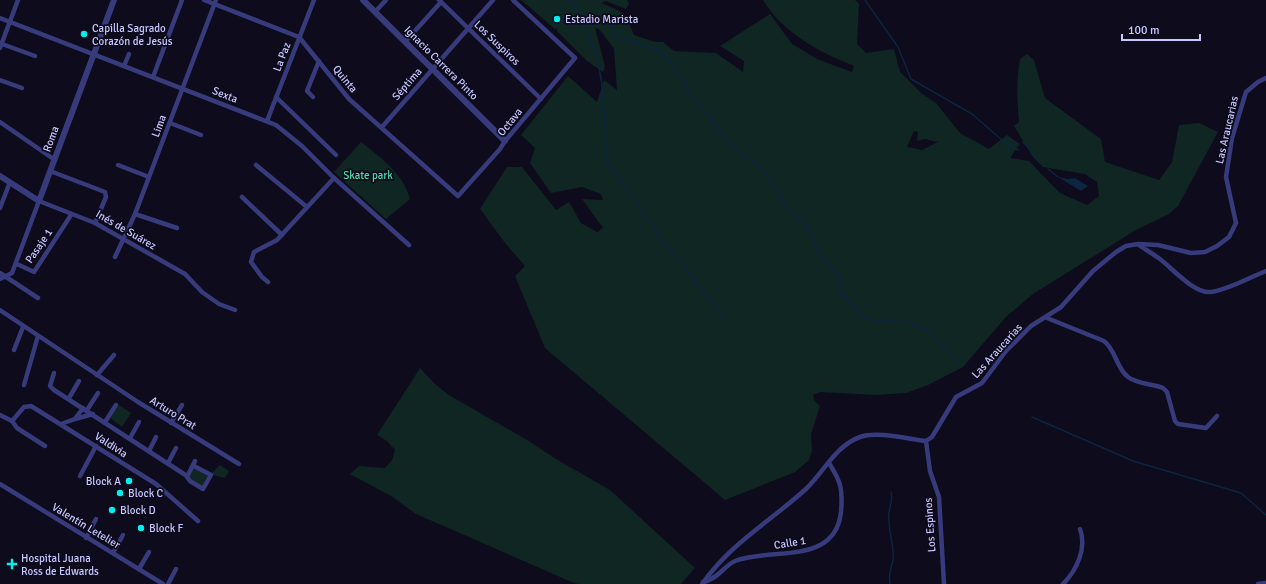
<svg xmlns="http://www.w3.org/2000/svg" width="1266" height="584" font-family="Signika,sans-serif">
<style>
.green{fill:#0f2623;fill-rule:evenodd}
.water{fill:#0c2540}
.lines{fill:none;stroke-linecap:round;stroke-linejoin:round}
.stream{stroke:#0c2540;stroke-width:1.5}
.minor{stroke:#373b7b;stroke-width:4.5}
.tertiary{stroke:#373b7b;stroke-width:6}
.poi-dot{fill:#03efee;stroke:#0d0b1c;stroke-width:1.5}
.labels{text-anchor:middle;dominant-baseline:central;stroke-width:3.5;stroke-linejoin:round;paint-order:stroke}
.poi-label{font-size:11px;fill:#c8c7fe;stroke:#0d0b1c;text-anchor:start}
.street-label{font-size:11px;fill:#c8c7fe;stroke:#0d0b1c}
.park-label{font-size:11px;fill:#55dcad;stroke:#0d0b1c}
</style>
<rect width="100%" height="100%" fill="#0d0b1c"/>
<g class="green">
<path d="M521 0H627L629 4 626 9 606 1 601 3C624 12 625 12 634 35L655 42H663L674 51 716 53 743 72 744 61 720 46 770 14 792 44 817 59 852 72 854 66C819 52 783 33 763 0H855L859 4 857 44 866 53 894 49 900 72 921 93 936 103 960 133 989 149 1007 135 1020 144 1010 158 1029 161 1060 193 1087 205 1099 196 1097 182 1085 174 1043 167 1033 157 1014 126 1019 122C1017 100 1016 80 1020 59L1027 54 1034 60 1045 98 1101 139 1105 162 1159 180 1172 162 1179 125 1199 123 1218 132 1178 206 1169 214 1136 230 1033 294 1006 317 963 367 928 385 906 393 875 395 820 392 813 395 814 400 820 406 811 434 812 451 809 460 795 472 725 500 545 348 515 276 525 266 505 243 480 209 507 167H522L556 210 569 202 581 223 597 232 603 228 582 199 603 200 601 194 582 187 551 193 530 163 535 148 521 135 568 76 597 102 604 80 617 90 614 49 599 29 595 28 605 66 603 72 587 61 557 31V28L555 29ZM914 131 918 132 917 141 925 139 938 142 922 150 907 147Z"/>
<path d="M361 142C380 157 404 174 410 199L386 219 334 172Z"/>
<path d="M420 368 435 384 449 395 527 440 556 459 610 490 695 568 681 584H579L574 583 416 514 391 496 350 474 359 466 385 468 392 460 395 450 387 441 377 435Z"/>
<path d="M119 405 131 413 122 427 110 418Z"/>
<path d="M220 465 229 471 225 478 213 475 212 473Z"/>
<path d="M194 468 209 477 202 488 189 477Z"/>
</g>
<path class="water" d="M1058 177 1068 179 1075 178 1088 186 1081 191Z"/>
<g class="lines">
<g class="stream">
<path d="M568 0 584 17 606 21 620 37 660 50 675 67 692 96 726 138 771 178 786 207 806 224 817 249 839 277 843 294 865 319 908 322 932 333 959 361"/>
<path d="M865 0 898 47 911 79 972 114 1003 141 1018 150"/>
<path d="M584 17V22L598 62 602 84 607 162 663 240 724 317"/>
<path d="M1023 142 1036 156"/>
<path d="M1048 169 1058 177"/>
<path d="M1032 417 1133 461 1241 493 1266 515"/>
<path d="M890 584C888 574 891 569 893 560 895 546 887 529 889 513 890 505 893 500 891 492"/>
</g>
<g class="minor">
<path d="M204 0 299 37 349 99 458 196 500 149 505 141 575 58 513 0"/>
<path d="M439 0 541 99"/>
<path d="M375 12 386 0"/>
<path d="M0 18 276 125 302 146 334 178 409 245"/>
<path d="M405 42 441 2"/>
<path d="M2 44 35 56"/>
<path d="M0 48 18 0"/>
<path d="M124 66 129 54"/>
<path d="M153 77 182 0"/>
<path d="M0 80 22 88"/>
<path d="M276 97 336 155"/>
<path d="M313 97 307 91 319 61"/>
<path d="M267 121 314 0"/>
<path d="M0 122 55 160"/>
<path d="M170 123 201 135"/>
<path d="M382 127 493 0"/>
<path d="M118 165 149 177"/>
<path d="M256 165 307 207"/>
<path d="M50 171 105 192 106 197 95 223"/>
<path d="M242 197 282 235"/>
<path d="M0 208 10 182"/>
<path d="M135 214 177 228"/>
<path d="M1139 245C1146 250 1153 254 1160 259 1172 268 1194 294 1211 292 1228 290 1250 277 1266 271"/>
<path d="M115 257 135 214 216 0"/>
<path d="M17 264 34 272 71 215"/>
<path d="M0 273 38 298"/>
<path d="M0 279 12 273 39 201 95 223 185 274 202 292 219 304 235 310"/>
<path d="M268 282 262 277 251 262 254 252 277 240 334 178"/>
<path d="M0 310 138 402 239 464"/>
<path d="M1047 318 1104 341C1116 350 1116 368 1128 377 1137 384 1153 384 1163 388L1167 392 1175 421 1178 424 1206 428 1217 416"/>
<path d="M14 350 23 327"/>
<path d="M54 373 50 386 54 390 187 476"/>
<path d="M97 375 114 355"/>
<path d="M24 385 38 336"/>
<path d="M69 398 79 381"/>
<path d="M87 410 98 393"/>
<path d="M0 415 12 421 17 428 45 446"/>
<path d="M75 419 93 414"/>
<path d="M12 421 24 407 31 406 156 484 198 521"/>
<path d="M105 422 116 405"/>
<path d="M171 423 182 405"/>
<path d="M61 424 75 419 83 408"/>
<path d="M130 438 139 422"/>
<path d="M926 441 930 471 939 497 944 584"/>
<path d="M149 451 156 437"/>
<path d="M168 463 176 448"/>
<path d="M194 466 211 475 203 489 190 481 187 477 195 461"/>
<path d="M80 476 96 446"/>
<path d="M0 484 163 584"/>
<path d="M86 538 96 519"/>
<path d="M113 553 123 535"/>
<path d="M139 569 149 552"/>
<path d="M703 582C705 582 708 581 711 579 720 575 726 565 735 561 772 547 835 566 841 512 843 489 841 482 829 463"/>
<path d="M168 584 176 569"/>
<path d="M702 584C733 541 770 522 807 488 824 471 837 445 860 437 877 431 908 439 926 441L932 437 956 397 982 383 1006 351 1031 326 1061 307 1093 271 1116 252 1126 246 1138 244 1158 245 1191 253 1205 252 1217 246 1229 237 1236 223 1226 177 1232 138 1246 92 1258 82 1266 78"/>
<path d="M1063 584C1077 570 1087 548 1080 529"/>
<path d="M1258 584 1266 583"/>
</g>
<g class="tertiary">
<path d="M363 0 505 141"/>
<path d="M0 176 39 201 114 0"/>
</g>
</g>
<g class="poi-dot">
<circle cx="557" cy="19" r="4"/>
<circle cx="84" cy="34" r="4"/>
<circle cx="129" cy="481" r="4"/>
<circle cx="120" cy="493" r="4"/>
<circle cx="112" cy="510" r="4"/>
<circle cx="141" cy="528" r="4"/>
<path d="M10 558h4v4h4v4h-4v4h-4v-4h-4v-4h4z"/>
</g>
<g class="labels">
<g class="poi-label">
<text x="565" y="19">Estadio Marista</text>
<text x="92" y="28">Capilla Sagrado<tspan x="92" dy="13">Corazón de Jesús</tspan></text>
<text x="121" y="481" text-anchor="end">Block A</text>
<text x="128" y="493">Block C</text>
<text x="120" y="510">Block D</text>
<text x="149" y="528">Block F</text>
<text x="21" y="558">Hospital Juana<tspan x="21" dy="13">Ross de Edwards</tspan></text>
</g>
<g class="street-label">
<text transform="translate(497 43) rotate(44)">Los Suspiros</text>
<text transform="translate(282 57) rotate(-69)">La Paz</text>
<text transform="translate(441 63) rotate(45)">Ignacio Carrera Pinto</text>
<text transform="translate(345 79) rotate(51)">Quinta</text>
<text transform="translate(407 84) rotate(-49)">Séptima</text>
<text transform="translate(225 95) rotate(22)">Sexta</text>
<text transform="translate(510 122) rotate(-51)">Octava</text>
<text transform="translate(159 126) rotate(-69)">Lima</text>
<text transform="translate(1227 130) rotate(-77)">Las Araucarias</text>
<text transform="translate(51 139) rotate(-70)">Roma</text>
<text transform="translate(126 230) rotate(30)">Inés de Suárez</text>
<text transform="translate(39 246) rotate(-56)">Pasaje 1</text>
<text transform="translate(997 351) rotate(-48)">Las Araucarias</text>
<text transform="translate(173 413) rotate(32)">Arturo Prat</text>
<text transform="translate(111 445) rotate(33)">Valdivia</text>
<text transform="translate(930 525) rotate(-94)">Los Espinos</text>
<text transform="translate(86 526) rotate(31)">Valentín Letelier</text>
<text transform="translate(790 543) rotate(-9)">Calle 1</text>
</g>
<g class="park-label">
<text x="368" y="175">Skate park</text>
</g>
</g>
<path d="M1122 34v6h78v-6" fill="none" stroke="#c8c7fe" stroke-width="2"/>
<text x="1128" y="34" font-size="12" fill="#c8c7fe" stroke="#0d0b1c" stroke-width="3" paint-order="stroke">100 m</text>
</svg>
